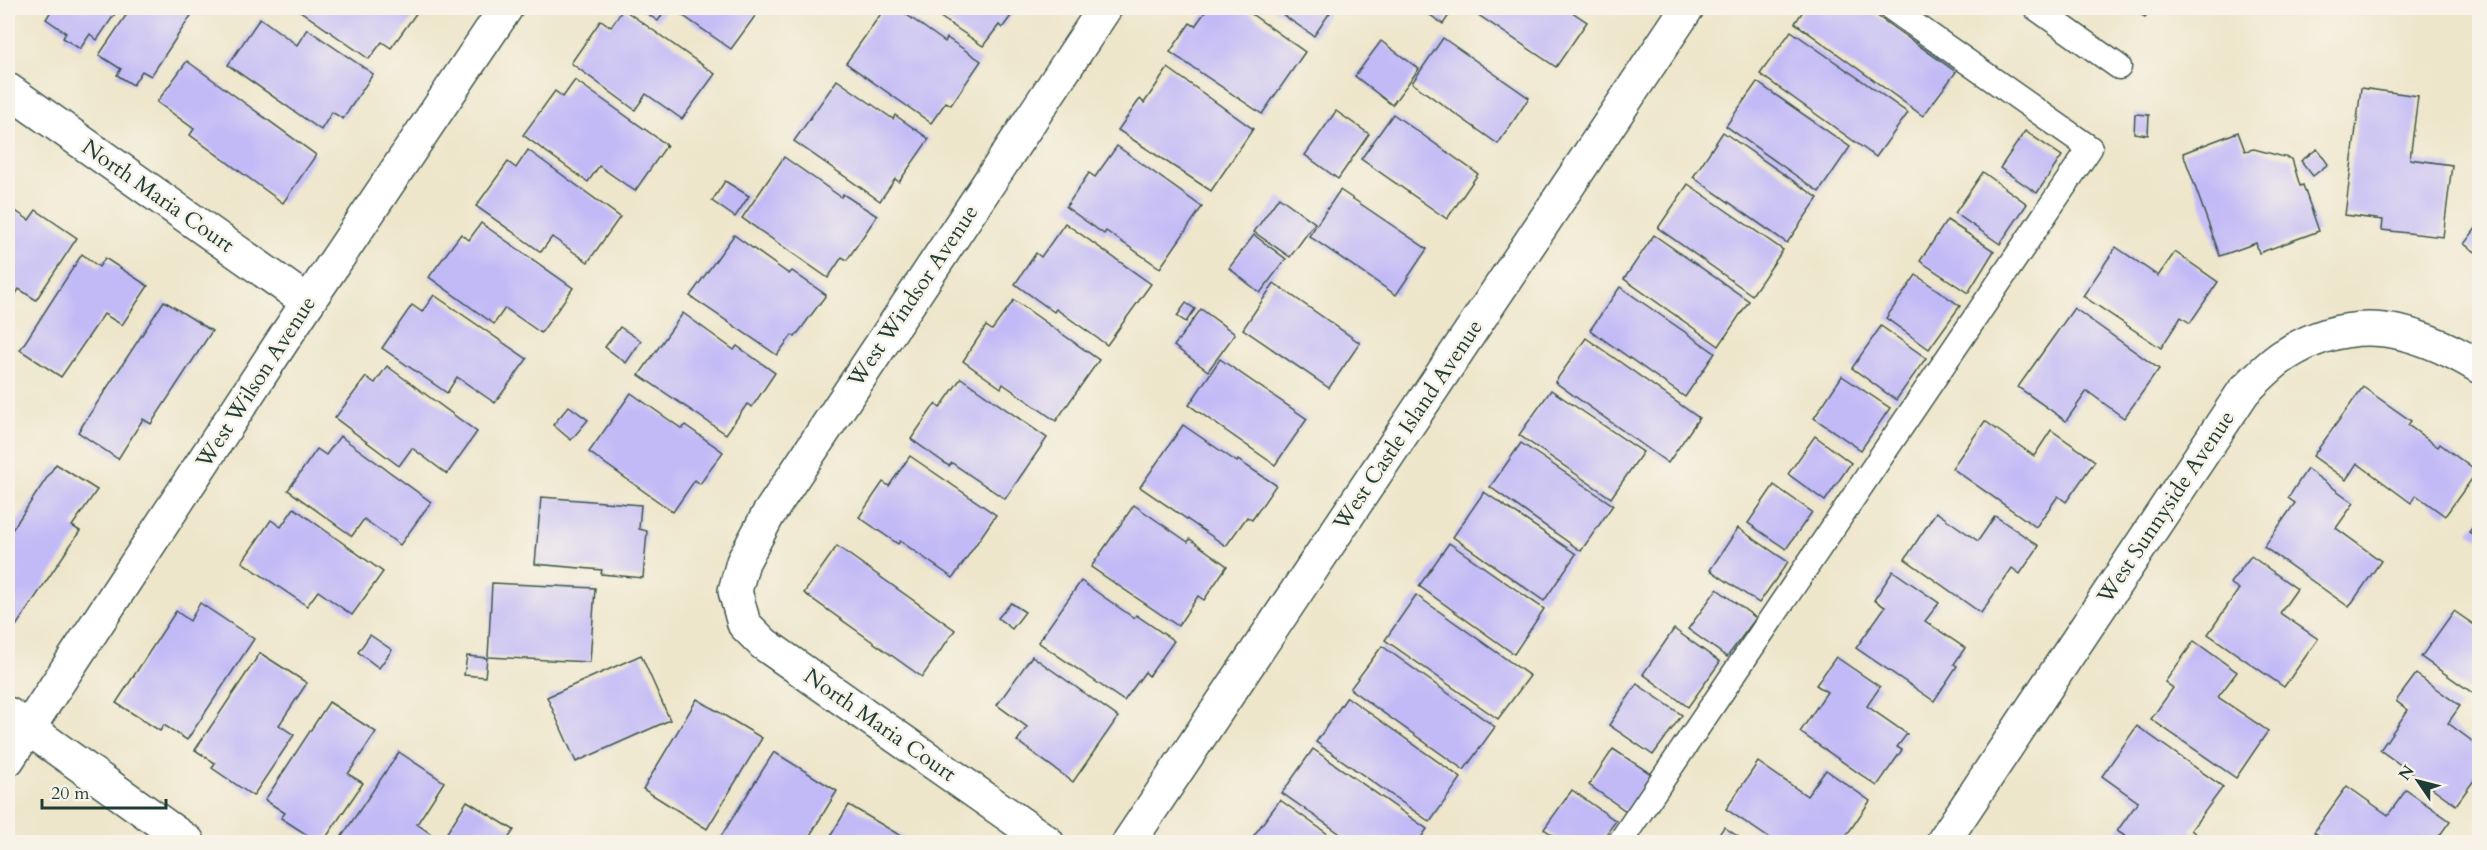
<svg xmlns="http://www.w3.org/2000/svg" width="2487" height="850" font-family="Cardo,serif">
<style>
.building{fill:#c2baf6}
.lines{fill:none;stroke-linecap:round;stroke-linejoin:round}
.service-casing{stroke:#3e564b;stroke-width:27}
.minor-casing{stroke:#3e564b;stroke-width:36}
.service{stroke:#fff;stroke-width:24}
.minor{stroke:#fff;stroke-width:33}
.labels{text-anchor:middle;dominant-baseline:central;stroke-width:5;stroke-linejoin:round;paint-order:stroke}
.street-label{font-size:22px;fill:#1f3d34;stroke:#f7f3e8}
</style>
<rect width="100%" height="100%" fill="#f7f3e8"/>
<filter id="ink" filterUnits="userSpaceOnUse"><feTurbulence type="fractalNoise" baseFrequency=".0167" numOctaves="2"/><feDisplacementMap in="SourceGraphic" scale="12" xChannelSelector="R" yChannelSelector="G"/><feConvolveMatrix kernelMatrix="1 2 1 2 8 2 1 2 1" color-interpolation-filters="sRGB"/></filter>
<filter id="wash" filterUnits="userSpaceOnUse"><feTurbulence type="fractalNoise" baseFrequency=".008" numOctaves="4" result="noise"/><feDisplacementMap in="SourceGraphic" scale="24" xChannelSelector="R" yChannelSelector="G"/><feGaussianBlur stdDeviation="1.35" result="paint"/><feColorMatrix in="noise" values="0 0 0 0 0 0 0 0 0 0 0 0 0 0 0 0 0 1.4 0 .05"/><feComposite in="paint" operator="in"/></filter>
<g filter="url(#wash)">
<rect width="100%" height="100%" fill="#eee6cb"/>
<g id="blocks">
<g class="building">
<path d="M53 8H119L97 40 90 34 80 49 63 38 66 33 46 19Z"/>
<path d="M131 8H196L151 76 142 71 133 85 117 75 121 69 99 55Z"/>
<path d="M296 8H420L391 48 382 42 369 59Z"/>
<path d="M639 8H667L658 21Z"/>
<path d="M672 8H761L731 49Z"/>
<path d="M885 8H897L945 42 947 38 981 61 951 105 946 102 931 123 846 63Z"/>
<path d="M927 8H1017L1002 28 999 25 983 46Z"/>
<path d="M1208 8H1243L1305 52 1262 114 1170 52 1190 23 1195 26Z"/>
<path d="M1273 8H1333L1314 36Z"/>
<path d="M1420 8H1454L1443 24Z"/>
<path d="M1468 8H1566L1587 22 1556 67Z"/>
<path d="M1805 8H1866L1956 72 1923 116 1795 23Z"/>
<path d="M2130 8H2151L2145 17Z"/>
<path d="M623 9 715 74 682 119 646 94 635 110 571 63 601 20 611 27Z"/>
<path d="M260 18 297 45 307 29 373 74 343 119 332 112 321 130 228 65Z"/>
<path d="M1791 31 1908 113 1876 157 1760 74Z"/>
<path d="M1443 38 1529 98 1498 144 1412 83Z"/>
<path d="M1381 41 1419 69 1392 105 1355 76Z"/>
<path d="M187 61 316 155 283 203 190 135 194 129 157 102Z"/>
<path d="M1168 68 1253 129 1211 191 1118 130 1140 99 1144 103Z"/>
<path d="M575 80 667 145 635 191 599 166 588 182 523 135 555 91 563 97Z"/>
<path d="M837 80 893 119 895 115 929 139 899 182 895 179 880 201 794 141Z"/>
<path d="M1757 82 1850 147 1819 192 1726 126Z"/>
<path d="M2361 88 2418 96 2410 159 2452 165 2443 237 2382 230 2383 220 2345 215Z"/>
<path d="M1336 111 1369 134 1338 179 1305 155Z"/>
<path d="M1393 114 1478 174 1447 219 1361 159Z"/>
<path d="M2135 114 2149 115 2148 135 2134 133Z"/>
<path d="M2025 131 2062 156 2037 193 2000 168Z"/>
<path d="M1723 132 1818 198 1787 243 1693 177Z"/>
<path d="M2238 132 2245 151 2254 149 2292 159 2300 186 2303 185 2319 231 2259 253 2256 243 2220 256 2183 153Z"/>
<path d="M1117 146 1202 207 1160 268 1106 231 1104 234 1066 207 1089 173 1095 177Z"/>
<path d="M2317 149 2328 164 2313 176 2301 161Z"/>
<path d="M528 150 620 217 588 262 552 237 541 252 476 206 508 162 516 168Z"/>
<path d="M784 157 841 197 843 194 877 216 847 260 842 257 828 278 742 218Z"/>
<path d="M1983 172 2027 204 2000 244 1955 213Z"/>
<path d="M725 181 749 196 735 217 712 201Z"/>
<path d="M1688 184 1783 250 1752 295 1658 228Z"/>
<path d="M1340 190 1427 249 1396 295 1309 236Z"/>
<path d="M1279 197 1315 223 1290 257 1254 232Z"/>
<path d="M11 208 29 220 36 210 77 238 36 300 19 289 8 306V213Z"/>
<path d="M1947 220 1994 251 1968 293 1920 261Z"/>
<path d="M481 223 573 288 541 333 505 308 494 324 429 277 461 234 469 240Z"/>
<path d="M1065 223 1151 284 1107 345 1056 309 1054 312 1015 284 1036 253 1041 257Z"/>
<path d="M2480 223V255L2464 244Z"/>
<path d="M734 235 789 274 792 271 826 295 795 337 792 335 777 355 690 296Z"/>
<path d="M1254 235 1286 259 1260 293 1229 268Z"/>
<path d="M1654 235 1749 301 1719 346 1624 279Z"/>
<path d="M2116 247 2158 276 2175 252 2218 282 2190 323 2181 317 2161 348 2083 296Z"/>
<path d="M82 254 99 267 105 258 148 286 122 325 104 314 61 377 20 350Z"/>
<path d="M1916 275 1960 306 1929 349 1886 318Z"/>
<path d="M1274 283 1360 343 1329 388 1243 329Z"/>
<path d="M1620 287 1715 353 1685 397 1590 330Z"/>
<path d="M434 295 527 359 495 403 457 377 447 393 382 348 412 305 422 312Z"/>
<path d="M1014 300 1099 360 1056 421 1003 384 1001 388 963 361 986 326 992 330Z"/>
<path d="M164 301 212 331 151 424 143 419 118 459 78 432Z"/>
<path d="M1186 303 1195 309 1186 322 1177 316Z"/>
<path d="M2074 308 2159 369 2124 418 2087 391 2066 421 2018 387Z"/>
<path d="M1201 309 1235 334 1208 371 1174 346Z"/>
<path d="M683 313 734 350 737 346 775 373 752 407 747 404 726 434 639 375Z"/>
<path d="M1881 326 1926 358 1896 400 1852 368Z"/>
<path d="M620 327 641 341 626 363 605 347Z"/>
<path d="M1586 338 1699 418 1668 463 1555 382Z"/>
<path d="M1220 359 1307 419 1275 465 1189 405Z"/>
<path d="M387 366 477 432 447 474 412 448 399 466 335 418 366 377 375 383Z"/>
<path d="M1842 376 1890 408 1861 450 1814 418Z"/>
<path d="M961 378 1047 438 1005 499 952 463 949 466 911 439 935 404 940 408Z"/>
<path d="M2363 387 2411 421 2408 425 2438 447 2440 444 2477 472 2445 516 2416 495 2411 503 2357 463 2346 480 2313 456Z"/>
<path d="M1551 390 1643 452 1611 498 1519 435Z"/>
<path d="M631 393 682 429 685 425 723 452 700 484 695 480 673 512 589 452Z"/>
<path d="M569 406 588 420 571 440 553 425Z"/>
<path d="M1985 421 2034 456 2051 430 2095 461 2066 502 2058 496 2036 527 1952 468Z"/>
<path d="M1183 425 1237 462 1238 460 1276 485 1252 520 1247 517 1226 546 1140 487Z"/>
<path d="M340 436 431 502 400 545 364 519 352 536 288 490 317 449 326 455Z"/>
<path d="M1815 436 1851 463 1825 501 1788 474Z"/>
<path d="M1521 443 1613 505 1581 551 1490 487Z"/>
<path d="M910 456 996 515 953 578 900 541 898 544 859 517 883 482 889 486Z"/>
<path d="M56 464 97 490 72 526 80 531 16 626 8 620V536Z"/>
<path d="M2307 469 2354 503 2336 528 2381 561 2349 607 2264 547 2295 503 2288 498Z"/>
<path d="M1774 485 1812 512 1786 549 1748 523Z"/>
<path d="M1484 492 1576 554 1544 601 1453 537Z"/>
<path d="M541 497 641 505 639 529 647 531 643 578 601 574 602 570 535 564Z"/>
<path d="M1134 505 1188 542 1190 539 1227 566 1204 600 1198 596 1178 626 1091 567Z"/>
<path d="M294 508 383 572 352 615 318 591 307 606 242 562 271 520 281 527Z"/>
<path d="M1936 512 1978 541 1995 516 2039 546 2020 574 2012 568 1981 613 1905 559Z"/>
<path d="M2480 518V539L2469 532Z"/>
<path d="M1738 528 1788 562 1759 603 1710 570Z"/>
<path d="M1449 543 1544 609 1514 654 1419 586Z"/>
<path d="M837 546 955 630 922 677 804 593Z"/>
<path d="M2251 556 2297 589 2280 613 2318 639 2284 687 2208 634 2239 589 2230 583Z"/>
<path d="M1893 571 1939 603 1925 621 1965 648 1954 664 1957 666 1934 701 1856 648 1885 607 1874 600Z"/>
<path d="M1081 581 1134 618 1136 615 1174 641 1149 676 1145 672 1124 701 1038 642Z"/>
<path d="M492 583 595 588 590 662 488 657Z"/>
<path d="M1717 589 1756 618 1727 657 1688 629Z"/>
<path d="M1416 595 1530 676 1498 719 1385 640Z"/>
<path d="M200 603 254 639 187 740 164 725 160 731 116 703 176 611 190 621Z"/>
<path d="M1011 603 1025 612 1012 629 998 618Z"/>
<path d="M2454 611 2480 629V698L2421 657Z"/>
<path d="M1674 629 1720 662 1688 707 1643 674Z"/>
<path d="M370 635 392 650 379 668 358 652Z"/>
<path d="M2194 641 2237 672 2218 697 2268 731 2236 778 2151 719 2173 688 2165 682Z"/>
<path d="M1382 646 1495 727 1464 770 1350 689Z"/>
<path d="M260 653 307 683 279 725 294 735 253 796 212 768 215 763 195 750Z"/>
<path d="M641 655 670 720 576 762 547 697Z"/>
<path d="M467 656 487 658 485 677 464 675Z"/>
<path d="M1032 656 1118 717 1073 782 1017 741 1027 727 997 705Z"/>
<path d="M1836 657 1880 687 1867 706 1907 734 1897 747 1902 750 1877 786 1800 732 1827 692 1816 685Z"/>
<path d="M2416 674 2460 706 2448 723 2480 747V763L2477 767 2480 772 2456 805 2380 750 2408 710 2396 701Z"/>
<path d="M1637 684 1682 715 1653 755 1609 725Z"/>
<path d="M1347 697 1461 778 1430 822 1316 742Z"/>
<path d="M697 699 762 738 707 829 643 789Z"/>
<path d="M329 702 376 732 348 774 363 783 323 842H318L281 818 285 813 265 800Z"/>
<path d="M2137 726 2223 787 2191 830 2207 842H2134L2117 831 2138 802 2102 776Z"/>
<path d="M1313 749 1427 829 1418 842H1352L1282 793Z"/>
<path d="M1613 749 1651 774 1626 811 1589 785Z"/>
<path d="M399 752 444 782 417 824 431 834 425 842H338Z"/>
<path d="M774 752 837 791 806 842H720L718 841Z"/>
<path d="M1758 762 1807 796 1826 770 1870 801 1842 842 1832 836 1827 842H1775L1726 809Z"/>
<path d="M2347 786 2388 815 2406 790 2450 821 2435 842H2329L2314 832Z"/>
<path d="M1572 790 1616 821 1600 842H1563L1544 829Z"/>
<path d="M1280 800 1339 842H1249Z"/>
<path d="M467 801 514 830 506 842H441Z"/>
<path d="M849 805 911 842H827Z"/>
<path d="M1724 827 1746 842H1714Z"/>
</g>
</g>
</g>
<g filter="url(#ink)">
<use href="#blocks" fill-opacity="0" stroke="#3e564b" stroke-width="1.5"/>
<g class="lines">
<defs>
<g id="service">
<path d="M2036 8 2119 67"/>
<path d="M1620 842 2090 148 1891 8"/>
</g>
<g id="minor">
<path d="M8 90 308 302"/>
<path d="M8 714 188 842"/>
<path d="M8 759 308 302 506 8"/>
<path d="M1047 842 764 644 744 624 735 591 743 562 768 515 1105 8"/>
<path d="M1129 842 1687 8"/>
<path d="M1943 842 2244 391C2257 379 2270 364 2285 355 2353 311 2415 328 2480 367"/>
</g>
</defs>
<use href="#service" class="service-casing"/>
<use href="#minor" class="minor-casing"/>
<use href="#service" class="service"/>
<use href="#minor" class="minor"/>
</g>
</g>
<g class="labels">
<g class="street-label">
<text transform="translate(158 196) rotate(35)">North Maria Court</text>
<text transform="translate(913 296) rotate(-56)">West Windsor Avenue</text>
<text transform="translate(256 382) rotate(-57)">West Wilson Avenue</text>
<text transform="translate(1408 425) rotate(-56)">West Castle Island Avenue</text>
<text transform="translate(2166 507) rotate(-56)">West Sunnyside Avenue</text>
<text transform="translate(880 725) rotate(35)">North Maria Court</text>
</g>
</g>
<rect width="2487" height="850" fill="none" stroke="#f7f3e8" stroke-width="30"/>
<g transform="translate(2418 781) rotate(305)" stroke="#f7f3e8" stroke-width="4.5" paint-order="stroke">
<path d="M0-4.5L10 22L0 15L-10 22Z" fill="#1f3d34"/>
<text y="-9" font-size="16" font-weight="bold" text-anchor="middle" fill="#1f3d34">N</text>
</g>
<path d="M42 799v9h124v-9" fill="none" stroke="#1f3d34" stroke-width="3"/>
<text x="51" y="799" font-size="18" fill="#1f3d34" stroke="#f7f3e8" stroke-width="4.5" paint-order="stroke">20 m</text>
</svg>
